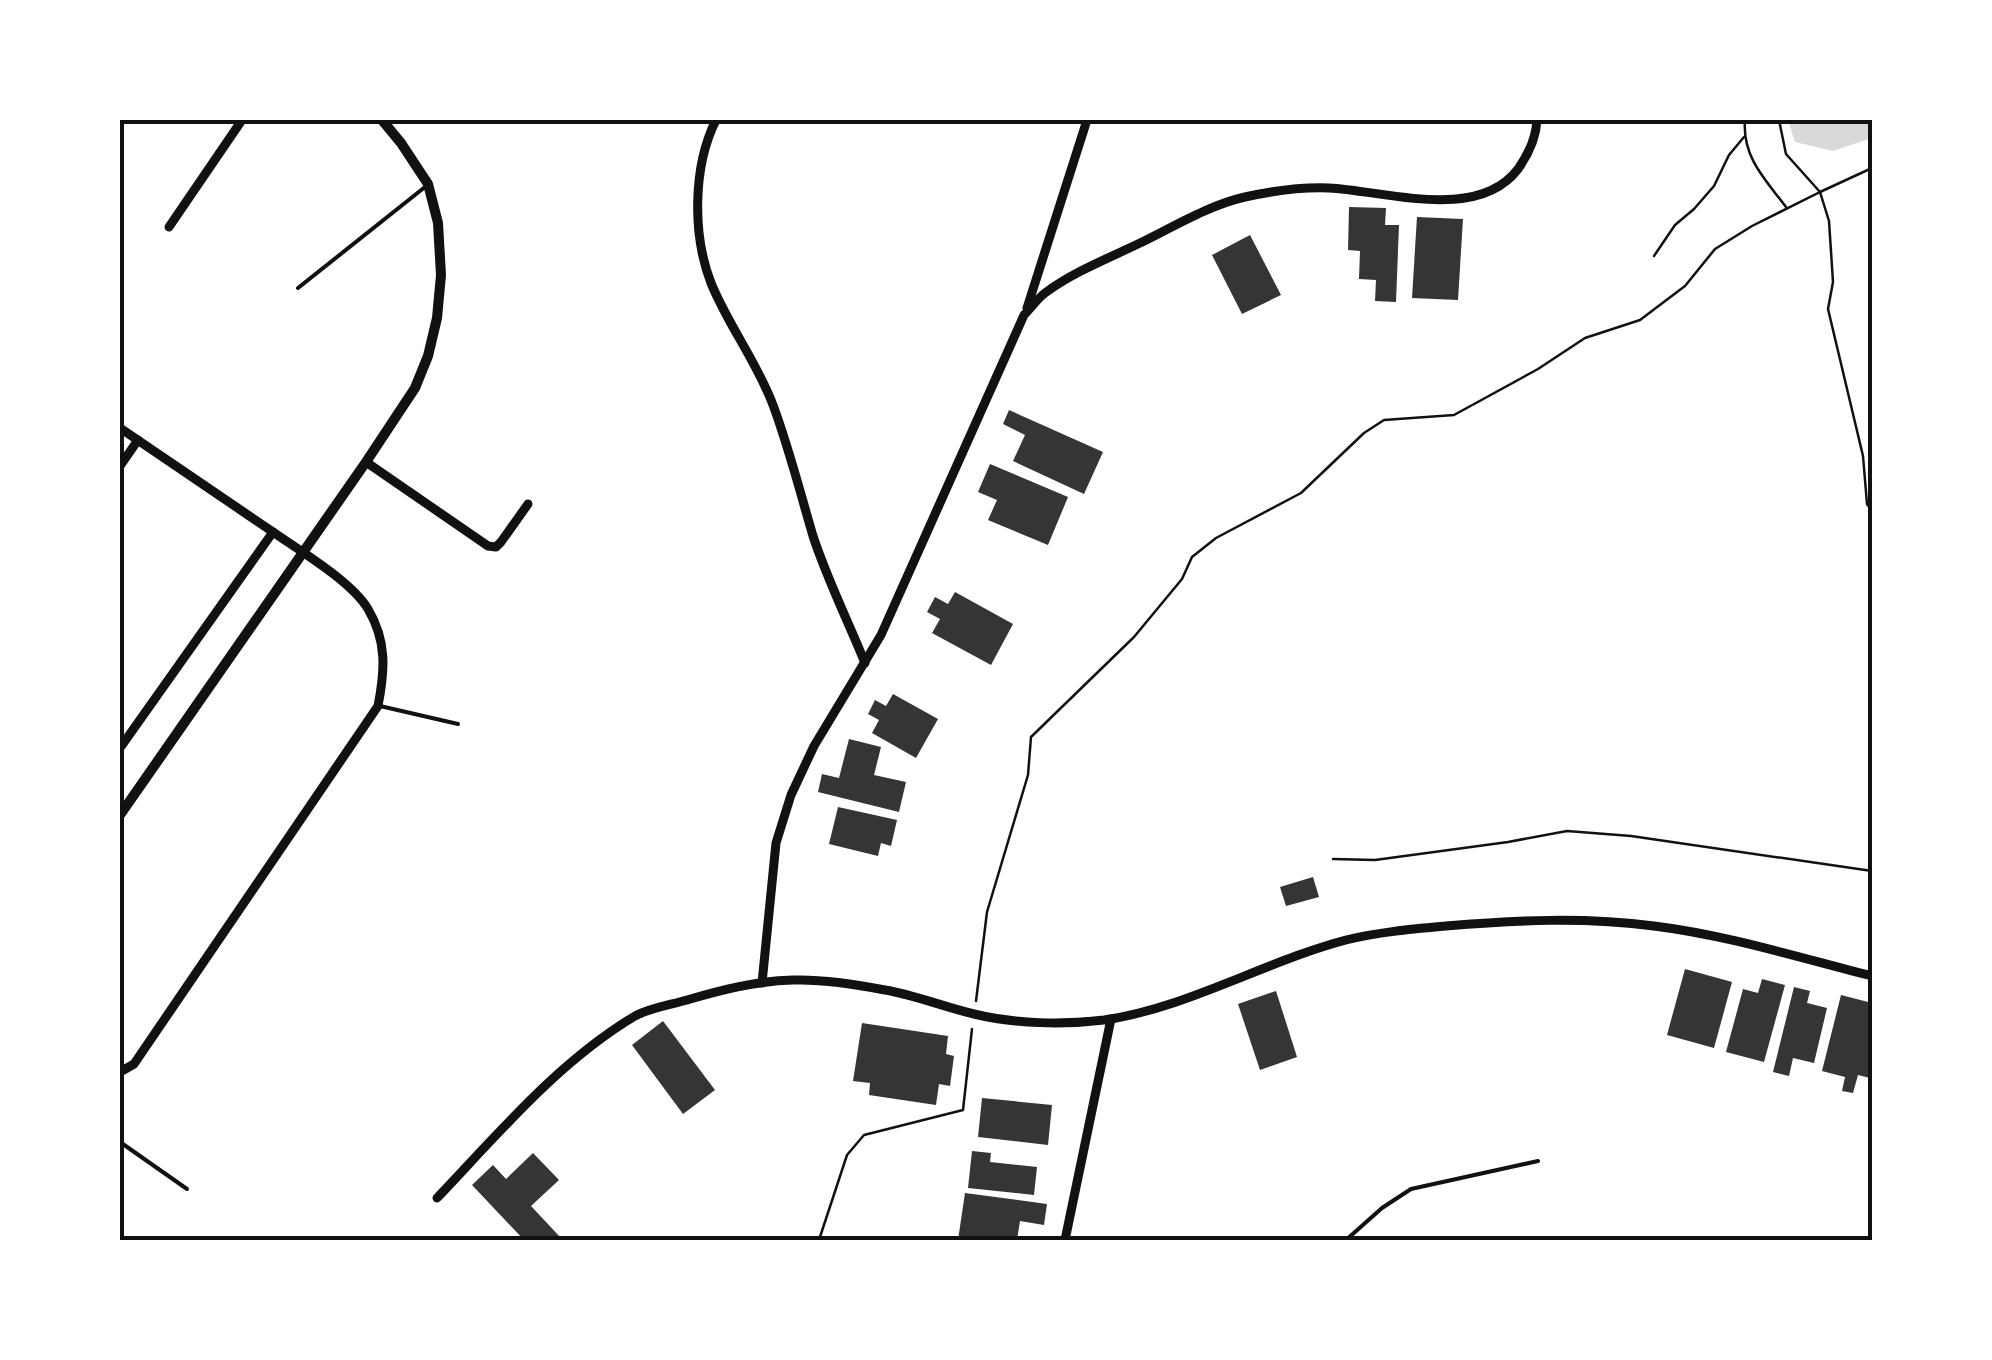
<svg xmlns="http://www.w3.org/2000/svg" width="1992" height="1360" font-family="Signika,sans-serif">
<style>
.water{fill:#d9d9d9}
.building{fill:#353535}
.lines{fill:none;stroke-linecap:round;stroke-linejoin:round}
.path{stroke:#111;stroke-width:2.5}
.service{stroke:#111;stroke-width:4}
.minor{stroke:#111;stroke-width:9}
.tertiary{stroke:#111;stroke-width:10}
.neatline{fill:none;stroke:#111;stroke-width:4}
</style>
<rect width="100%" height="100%" fill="#fff"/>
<path class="water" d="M1788 120H1872V138L1833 151 1795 142Z"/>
<g class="building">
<path d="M1349 207 1386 208 1385 225H1399L1396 302 1375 301 1376 280 1359 279 1360 251 1348 250Z"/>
<path d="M1417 217 1463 219 1458 300 1412 298Z"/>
<path d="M1250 235 1281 295 1242 314 1212 255Z"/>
<path d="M1009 410 1103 452 1084 494 1013 461 1025 435 1003 424Z"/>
<path d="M990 464 1068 497 1048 545 988 520 997 500 978 492Z"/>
<path d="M955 592 1013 624 991 665 932 633 940 619 927 612 935 597 948 604Z"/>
<path d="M893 694 938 719 916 758 872 733 879 720 868 714 875 700 886 706Z"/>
<path d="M849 739 881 747 874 775 906 782 899 812 818 792 822 774 839 778Z"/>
<path d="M838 807 897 820 891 846 881 843 878 856 829 844Z"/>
<path d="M1313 877 1319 897 1286 906 1280 887Z"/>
<path d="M1685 969 1732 982 1714 1048 1667 1035Z"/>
<path d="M1762 979 1785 985 1764 1062 1726 1052 1743 989 1758 993Z"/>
<path d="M1794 987 1810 991 1807 1003 1827 1008 1814 1063 1793 1058 1789 1076 1773 1072Z"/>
<path d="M1276 991 1297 1057 1260 1070 1238 1004Z"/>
<path d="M1841 995 1872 1003 1869 1028 1872 1029V1068L1870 1078 1858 1075 1853 1093 1842 1091 1845 1077 1822 1071Z"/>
<path d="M663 1021 715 1090 683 1114 632 1045Z"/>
<path d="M862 1023 948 1036 946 1054 954 1056 950 1086 939 1084 936 1105 869 1095 870 1083 853 1081Z"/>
<path d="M982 1098 1052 1105 1048 1145 978 1137Z"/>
<path d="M972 1151 991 1153 990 1162 1037 1167 1034 1195 968 1188Z"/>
<path d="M533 1153 559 1180 531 1206 561 1238 559 1240H524L472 1185 493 1165 506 1179Z"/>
<path d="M965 1193 1047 1204 1044 1225 1020 1221 1017 1240H958Z"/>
</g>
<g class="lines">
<g class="path">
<path d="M1745 120C1742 157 1765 179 1786 207"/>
<path d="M1779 120 1786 154 1820 192 1872 168"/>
<path d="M1654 256 1675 225 1694 209 1714 186 1729 155 1744 137"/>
<path d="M1333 859 1375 860 1508 842 1567 831 1631 836 1872 871"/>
<path d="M976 1001 987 912 1028 775 1031 737 1134 637 1182 579 1192 557 1216 538 1301 493 1364 433 1384 420 1454 415 1538 369 1585 338 1640 320 1685 286 1715 249 1752 226 1820 192 1829 221 1833 282 1828 309 1863 456 1867 504 1872 511"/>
<path d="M819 1240 847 1155 864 1135 963 1110 972 1029"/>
</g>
<g class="service">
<path d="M298 288 425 187"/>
<path d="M380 706 458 724"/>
<path d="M120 1142 187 1189"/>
<path d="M1346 1240 1382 1208 1411 1189 1538 1161"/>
</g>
<g class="minor">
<path d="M716 120C693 166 692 234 711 283 728 325 757 362 773 405 789 448 800 492 813 536 827 579 848 621 865 663"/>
<path d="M169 227 242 120"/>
<path d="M1027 308 1087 120"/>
<path d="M120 428C171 463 222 497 273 532 300 551 351 581 368 609 387 641 385 670 378 706L134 1064 120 1072"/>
<path d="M366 462 488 546 496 547 501 542 528 504"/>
<path d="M120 466 138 440"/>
<path d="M120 748 273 532"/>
<path d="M762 983 776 843 791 795 814 746 881 635 1024 315C1031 308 1037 299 1045 293 1073 272 1109 258 1140 243 1173 227 1209 205 1245 197 1272 191 1301 187 1329 188 1386 191 1478 222 1518 169 1528 155 1536 138 1537 120"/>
<path d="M437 1198C498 1134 558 1062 635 1016 650 1008 670 1005 687 1000 721 990 756 981 793 980 823 979 855 984 885 990 915 995 944 1007 974 1014 1015 1024 1063 1025 1104 1020 1187 1008 1266 961 1346 940 1378 932 1413 929 1446 926 1515 920 1585 917 1654 926 1727 935 1800 958 1872 976"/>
<path d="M1065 1240 1111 1019"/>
</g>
<path class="tertiary" d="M120 815 366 462 415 388 428 356 437 318 441 275 438 223 428 184 401 143 382 120"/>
</g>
<rect width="1992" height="1360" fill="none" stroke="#ffffff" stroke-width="245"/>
<rect x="122" y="122" width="1748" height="1116" class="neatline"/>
</svg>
